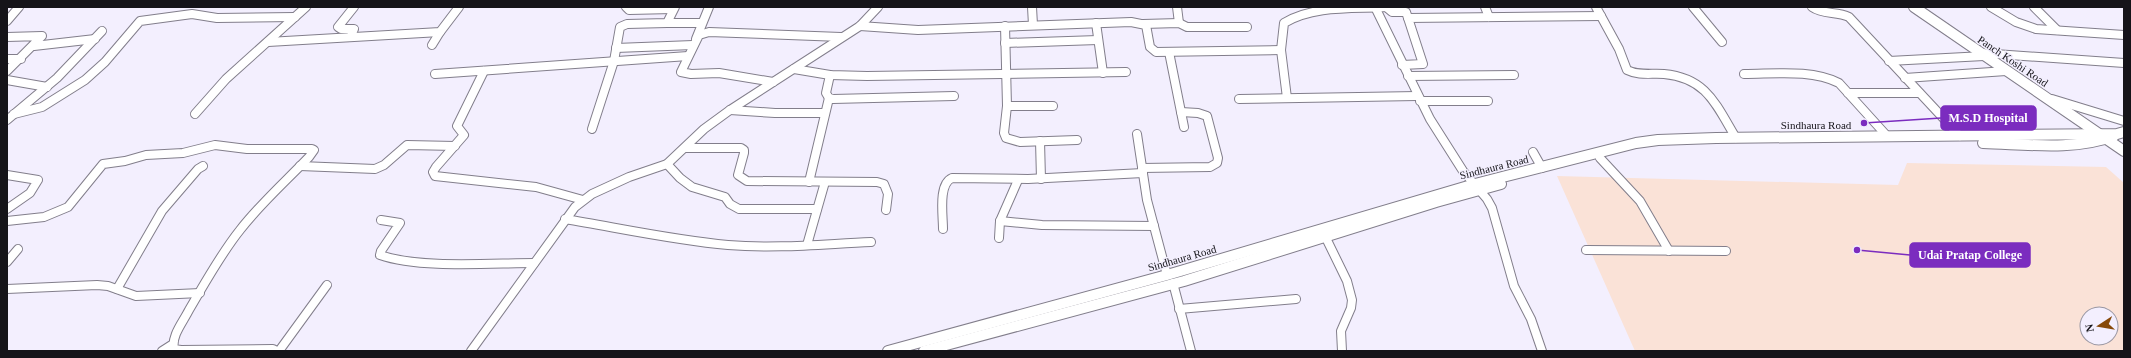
<svg xmlns="http://www.w3.org/2000/svg" width="2131" height="358" font-family="Georgia,serif">
<style>
.education{fill:#fae2d7;fill-rule:evenodd}
.lines{fill:none;stroke-linecap:round;stroke-linejoin:round}
.minor-casing{stroke:#827e8b;stroke-width:10}
.tertiary-casing{stroke:#827e8b;stroke-width:12}
.minor{stroke:#fff;stroke-width:8}
.tertiary{stroke:#fff;stroke-width:10}
.labels{text-anchor:middle;dominant-baseline:central;stroke-width:3;stroke-linejoin:round;paint-order:stroke}
.street-label{font-size:11px;fill:#151419;stroke:#f3effe}
.leader{fill:none;stroke:#7b2cbf;stroke-width:1.5}
.callout-dot{fill:#7b2cbf;stroke:#f3effe;stroke-width:1.5}
.callout{fill:#7b2cbf;stroke:#7b2cbf;stroke-width:1.5}
.callout-label{font-size:12px;text-anchor:middle;font-weight:bold;fill:#fff}
</style>
<rect width="100%" height="100%" fill="#f3effe"/>
<path class="education" d="M1907 163 2106 167 2124 183V351H1635L1557 176 1898 185ZM2087 314H2111V338H2087Z"/>
<g class="lines">
<defs>
<g id="minor">
<path d="M626 7 629 10 673 9"/>
<path d="M1032 7 1033 25"/>
<path d="M1177 7 1179 23"/>
<path d="M1375 7 1430 119 1463 171 1487 199 1492 208 1514 286 1531 319 1542 351"/>
<path d="M1386 7 1392 12H1406L1408 18"/>
<path d="M1485 7 1489 17"/>
<path d="M1596 7 1619 49 1627 70C1639 76 1651 73 1664 74 1707 78 1716 105 1736 138"/>
<path d="M1693 7 1722 42"/>
<path d="M1812 7C1823 15 1837 11 1849 17L1960 136"/>
<path d="M1991 7 2016 22 2036 29 2124 35"/>
<path d="M2034 7 2057 30"/>
<path d="M7 21 19 7"/>
<path d="M667 23H701"/>
<path d="M1096 23 1103 73"/>
<path d="M1143 24 1179 23 1187 27H1247"/>
<path d="M860 26 918 30 1131 22 1146 25 1150 47 1156 52 1281 50"/>
<path d="M1005 26 1007 106 1004 133 1006 138 1020 142 1077 140"/>
<path d="M351 36 354 29H341L338 27 354 7"/>
<path d="M7 37 42 36 7 71"/>
<path d="M696 39 709 7"/>
<path d="M268 42 440 32 459 7"/>
<path d="M1005 43 1098 40"/>
<path d="M432 45 440 32"/>
<path d="M34 46 95 39"/>
<path d="M616 48 693 45"/>
<path d="M1169 52 1184 127"/>
<path d="M1981 53 2124 63"/>
<path d="M7 59H21"/>
<path d="M1889 61 1984 56"/>
<path d="M1402 65 1423 64 1408 18 1601 16"/>
<path d="M794 69 830 75 867 76 1126 72"/>
<path d="M484 71 457 126 464 135 436 167 433 172 435 176 536 187 583 200"/>
<path d="M435 74 688 56"/>
<path d="M1744 74C1775 74 1811 69 1839 83L1887 136"/>
<path d="M830 75 826 93 829 98 833 99 954 96"/>
<path d="M1408 76 1514 75"/>
<path d="M1905 78 2006 71"/>
<path d="M7 80 47 87"/>
<path d="M773 82 719 73 691 74 681 72 699 35 709 32 841 37"/>
<path d="M1848 93H1919"/>
<path d="M1287 98 1281 50 1284 23C1314 5 1353 9 1387 7"/>
<path d="M1239 99 1417 96"/>
<path d="M2052 99 2124 121"/>
<path d="M1420 101H1488"/>
<path d="M1007 106H1053"/>
<path d="M730 110 775 113H825"/>
<path d="M14 114 42 107 85 80 105 62 140 21 192 14 217 18 295 17"/>
<path d="M195 114 226 79 306 7"/>
<path d="M7 120 57 78 102 31"/>
<path d="M592 129 614 61 620 27 627 24 667 23 675 7"/>
<path d="M1137 134 1147 200 1167 275"/>
<path d="M1040 141 1041 179"/>
<path d="M685 148H741L744 150V153L738 175 747 181 877 182 884 184 888 194 886 210"/>
<path d="M1533 152 1542 168"/>
<path d="M1600 158 1640 201 1669 251"/>
<path d="M667 164 680 178 692 187 725 197 730 204 739 209H817"/>
<path d="M300 166 375 169 384 165 407 145 455 146"/>
<path d="M1142 168 1210 167 1217 163 1218 158 1207 116 1198 113 1181 112"/>
<path d="M7 175 38 180 30 193 7 209"/>
<path d="M809 182 829 98"/>
<path d="M565 219C619 228 673 240 728 245 775 249 823 244 871 242"/>
<path d="M381 220 400 223 381 251 380 255C420 269 491 263 534 263"/>
<path d="M7 221 44 217 68 207 103 164 125 161 146 155 183 153 215 145 247 149H312L314 150 309 157C286 181 260 204 240 230 220 255 205 283 189 310 183 322 171 336 174 349L181 350 273 349 277 351"/>
<path d="M1000 221 1042 225 1154 226"/>
<path d="M943 229C943 215 938 184 952 178L1028 179 1143 173"/>
<path d="M1325 236 1347 281 1352 300 1351 308 1341 331 1342 351"/>
<path d="M999 238 1000 221 1018 180"/>
<path d="M807 245 825 182"/>
<path d="M1586 250 1726 251"/>
<path d="M7 262 18 249"/>
<path d="M1173 283 1191 351"/>
<path d="M7 289 97 285 108 286 136 296 200 293"/>
<path d="M117 289 162 211 198 169 203 166"/>
<path d="M1179 309 1296 299"/>
<path d="M162 351 173 344"/>
<path d="M279 351 327 285"/>
<path d="M471 351 575 207 592 194 629 177 667 164 704 129 730 110 860 26 878 7"/>
</g>
<g id="tertiary">
<path d="M1914 7 2124 151"/>
<path d="M1983 143C2025 144 2074 151 2114 136"/>
<path d="M888 351 1167 275 1475 184 1636 143 1658 140 1716 138 2117 134 2124 132"/>
<path d="M924 351 1184 281 1436 202 1501 184"/>
</g>
</defs>
<use href="#minor" class="minor-casing"/>
<use href="#tertiary" class="tertiary-casing"/>
<use href="#minor" class="minor"/>
<use href="#tertiary" class="tertiary"/>
</g>
<g class="labels">
<g class="street-label">
<text transform="translate(2013 61) rotate(34)">Panch Koshi Road</text>
<text x="1816" y="125">Sindhaura Road</text>
<text transform="translate(1494 167) rotate(-14)">Sindhaura Road</text>
<text transform="translate(1182 258) rotate(-16)">Sindhaura Road</text>
</g>
</g>
<path class="leader" d="M1864 123L1941 118M1857 250L1910 255"/>
<g class="callout-dot">
<circle cx="1864" cy="123" r="4"/>
<circle cx="1857" cy="250" r="4"/>
</g>
<g class="callout">
<rect x="1941" y="106" width="95" height="24" rx="4"/>
<rect x="1910" y="243" width="120" height="24" rx="4"/>
</g>
<g class="callout-label">
<text x="1988" y="122">M.S.D Hospital</text>
<text x="1970" y="259">Udai Pratap College</text>
</g>
<rect width="2131" height="358" fill="none" stroke="#151419" stroke-width="16"/>
<g transform="translate(2099 326) rotate(258)"><circle r="19" fill="#f3effe" stroke="#9a97a2"/>
<path d="M0-3L7 15L0 10L-7 15Z" fill="#874909"/>
<text y="-6" font-size="11" font-weight="bold" text-anchor="middle" fill="#151419">N</text>
</g>
</svg>
